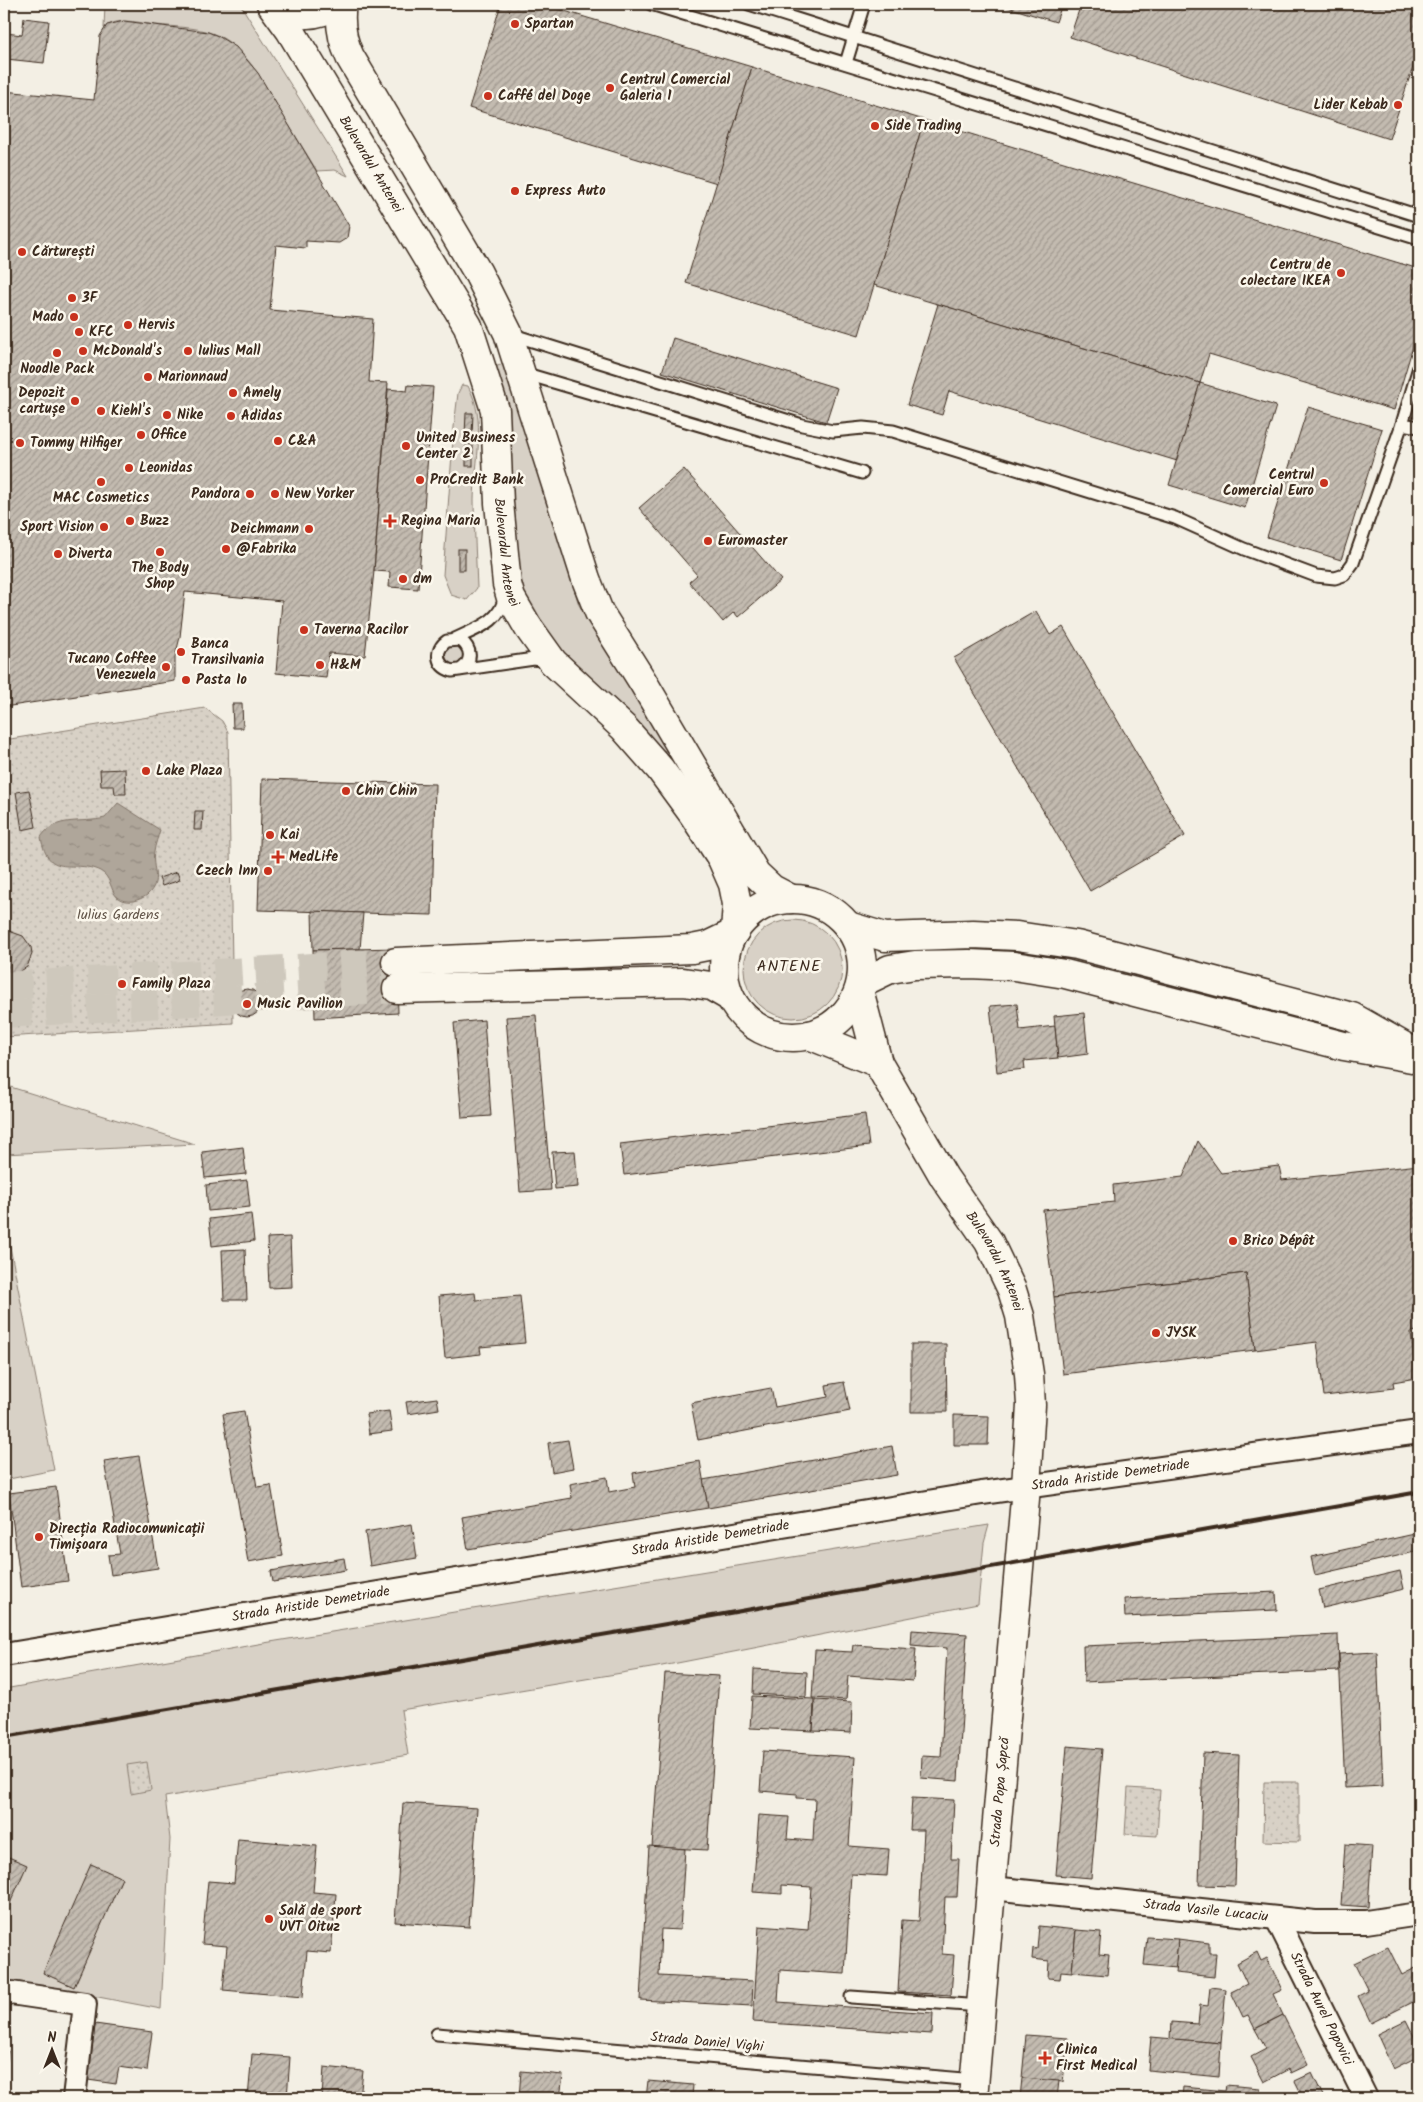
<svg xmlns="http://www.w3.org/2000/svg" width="1423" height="2102" font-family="Kalam,sans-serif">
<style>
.grass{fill:#d8d1c6;stroke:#8a7e72}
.park{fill:url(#park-dots);stroke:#8a7e72}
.water{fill:url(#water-ripples);stroke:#817468}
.building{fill:url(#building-hatch);stroke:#3b2a1e}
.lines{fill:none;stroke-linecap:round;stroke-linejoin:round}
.tertiary-tunnel{stroke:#cec8bc;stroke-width:28;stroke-dasharray:28 14;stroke-linecap:butt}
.service-casing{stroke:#3b2a1e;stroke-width:15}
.minor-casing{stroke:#3b2a1e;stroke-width:26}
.tertiary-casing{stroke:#3b2a1e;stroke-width:31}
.secondary-casing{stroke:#3b2a1e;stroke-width:31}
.service{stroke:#fbf7ec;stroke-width:11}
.minor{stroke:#fbf7ec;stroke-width:22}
.tertiary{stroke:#fbf7ec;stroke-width:28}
.secondary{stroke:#fbf7ec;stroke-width:28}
.rail{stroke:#3b2a1e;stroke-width:4}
.poi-dot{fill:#c8321e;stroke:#fbf7ec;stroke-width:2}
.labels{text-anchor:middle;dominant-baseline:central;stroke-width:5;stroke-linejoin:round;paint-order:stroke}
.poi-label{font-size:14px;font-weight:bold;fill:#3b2a1e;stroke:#fbf7ec;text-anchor:start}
.street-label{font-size:14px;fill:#3b2a1e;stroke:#fbf7ec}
.park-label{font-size:14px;fill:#625448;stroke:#fbf7ec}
.quarter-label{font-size:16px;letter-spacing:1px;fill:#3b2a1e;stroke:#fbf7ec}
</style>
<defs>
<pattern id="park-dots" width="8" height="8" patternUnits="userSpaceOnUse" patternTransform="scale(1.25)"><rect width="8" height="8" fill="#d8d1c6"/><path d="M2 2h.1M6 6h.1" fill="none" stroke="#bab4aa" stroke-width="1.8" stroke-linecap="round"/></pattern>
<pattern id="water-ripples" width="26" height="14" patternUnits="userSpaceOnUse" patternTransform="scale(1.25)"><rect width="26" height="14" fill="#afa69a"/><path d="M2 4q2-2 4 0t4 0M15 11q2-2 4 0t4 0" fill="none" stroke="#90877d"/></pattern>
<pattern id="building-hatch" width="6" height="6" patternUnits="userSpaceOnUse" patternTransform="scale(1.25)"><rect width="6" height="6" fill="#c3bbb0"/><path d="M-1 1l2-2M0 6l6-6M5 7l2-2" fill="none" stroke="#a0988f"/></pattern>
</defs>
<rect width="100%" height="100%" fill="#f3efe4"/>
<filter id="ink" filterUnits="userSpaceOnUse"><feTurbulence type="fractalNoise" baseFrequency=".02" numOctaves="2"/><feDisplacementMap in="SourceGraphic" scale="10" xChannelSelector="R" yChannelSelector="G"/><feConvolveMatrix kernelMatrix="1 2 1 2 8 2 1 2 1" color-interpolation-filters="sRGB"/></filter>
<g filter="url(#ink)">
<g class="grass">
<path d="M105 4H240L348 176 335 170 317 171C304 150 292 130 279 109 263 82 248 51 219 36 200 27 176 27 156 25 139 23 118 16 104 28Z"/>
<path d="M509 362 530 444 579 605 671 753 657 748 561 659 521 596 489 369Z"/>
<path d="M462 385 468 386C487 420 475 461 474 499 474 529 476 559 477 588L467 600 451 595 443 575 454 427 458 393Z"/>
<path d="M446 644 464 646 465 664 447 667 441 650Z"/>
<circle cx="793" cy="969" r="49"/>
<path d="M4 1085 195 1144 4 1154Z"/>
<path d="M4 1242H9L54 1470 4 1480Z"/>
<path d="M989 1525 984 1543 978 1604 657 1667 401 1710 408 1755 165 1797 170 1839 161 2009 4 1979V1689L264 1643Z"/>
</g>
<g class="park">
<path d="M205 708 222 721 228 732 233 1023 4 1037V740Z"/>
<path d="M147 1762 151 1790 131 1794 127 1765Z"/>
<path d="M1264 1782H1299V1842L1263 1841Z"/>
<path d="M1128 1788 1160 1790 1157 1836 1125 1834Z"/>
</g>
<path class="water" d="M118 803 160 830C158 837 155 844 154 852 151 868 163 881 147 895 143 898 138 900 133 901 107 904 116 879 100 871 74 858 48 881 41 837 56 815 82 824 105 818Z"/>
<g class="building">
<path d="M501 4H541L752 67 717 183 469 108Z"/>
<path d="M998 4H1062L1056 22Z"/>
<path d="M1081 4H1419V49L1389 139 1070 37Z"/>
<path d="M24 18 49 21 44 63 6 59 4 68V21L8 22 6 33 22 35Z"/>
<path d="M124 21 208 32 218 36 236 47 258 73 349 226 347 238 339 243 306 241V248L276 245 270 310 373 319 369 382 388 383 374 571 365 656 329 653 326 678 276 673 282 601 185 592 180 637 175 657V681L4 707V91L94 100 100 36 107 25Z"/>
<path d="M752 67 924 120 859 335 686 283Z"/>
<path d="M924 120 1419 269V326L1394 410 1209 354 1200 383 874 285Z"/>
<path d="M938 304 1200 383 1177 461 949 391 942 415 907 405Z"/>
<path d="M673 338 837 388 826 422 662 372Z"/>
<path d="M1200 383 1276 406 1245 508 1169 485Z"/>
<path d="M408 385 433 387 418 589 389 587 390 572 374 571 388 389 407 391Z"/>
<path d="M1308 407 1382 429 1341 560 1267 537Z"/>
<path d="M466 413H473L472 435H465Z"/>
<rect x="466" y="444" width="7" height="22"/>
<path d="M684 469 781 580 738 617 734 612 723 622 689 582 697 575 639 508Z"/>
<rect x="458" y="549" width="7" height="21"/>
<path d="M1036 611 1050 635 1063 627 1185 836 1090 891 954 658Z"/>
<path d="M232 704H242L243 728H233Z"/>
<path d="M125 769 126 794H115L114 786H101L100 770Z"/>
<path d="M262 779 435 784 432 915 258 910Z"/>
<path d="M29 790 36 827 22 830 16 792Z"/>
<path d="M195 811H203L202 830H194Z"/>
<path d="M177 872 180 880 162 886 159 878Z"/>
<path d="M312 911 363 913 360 949 313 950Z"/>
<path d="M9 931 23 936 31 947 32 954 27 967 14 975 4 974V933Z"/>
<path d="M396 948 398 1013 315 1018 313 950Z"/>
<circle cx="247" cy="1003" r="14"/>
<path d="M1017 1004 1020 1030 1055 1026 1058 1058 1024 1061 1025 1069 997 1072 990 1006Z"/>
<path d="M1084 1013 1088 1054 1058 1058 1054 1016Z"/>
<path d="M536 1015 551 1190 520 1192 506 1017Z"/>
<path d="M484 1020 491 1116 462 1118 454 1023Z"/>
<path d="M865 1114 869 1146 624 1175 620 1144Z"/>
<path d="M1198 1141 1221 1173 1279 1166 1282 1180 1419 1165V1331L1411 1332 1416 1378 1393 1382 1394 1388 1324 1396 1317 1342 1255 1350 1246 1273 1054 1297 1043 1210 1114 1202 1113 1185 1183 1177Z"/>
<path d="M243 1147 246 1174 205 1178 202 1152Z"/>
<path d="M575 1151 578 1187 555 1189 552 1152Z"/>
<path d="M247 1180 250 1207 208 1211 206 1185Z"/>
<path d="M251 1214 254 1241 212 1246 209 1219Z"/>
<path d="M290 1237 292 1287 269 1288 267 1238Z"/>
<path d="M245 1249 247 1300H224L222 1250Z"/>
<path d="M1246 1273 1255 1350 1063 1374 1054 1297Z"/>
<path d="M475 1293 476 1300 520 1296 525 1343 480 1347 481 1354 445 1358 439 1296Z"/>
<path d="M911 1344H946L947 1412H911Z"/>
<path d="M844 1382 850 1411 698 1440 691 1403 771 1388 775 1407 828 1397 826 1385Z"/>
<path d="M437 1398 439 1409 408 1414 406 1402Z"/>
<path d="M244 1411 257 1487 271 1485 283 1556 248 1562 223 1414Z"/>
<path d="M389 1411 392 1431 369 1434 366 1414Z"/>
<path d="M954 1415 989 1416 988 1445H954Z"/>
<path d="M568 1440 573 1468 552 1472 548 1443Z"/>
<path d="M892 1446 897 1475 708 1508 703 1480Z"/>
<path d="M139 1456 158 1568 111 1575 108 1555 120 1554 104 1461Z"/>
<path d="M700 1461 708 1508 468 1549 462 1517 572 1498 570 1484 607 1477 609 1492 635 1487 633 1473Z"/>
<path d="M56 1487 68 1581 21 1587 9 1493Z"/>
<path d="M412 1524 417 1558 370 1566 365 1532Z"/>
<path d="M1419 1533V1551L1315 1575 1311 1557Z"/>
<path d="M344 1558 346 1570 273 1582 271 1571Z"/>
<path d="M1400 1571 1404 1589 1323 1608 1319 1590Z"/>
<path d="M1276 1592 1277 1610 1125 1617 1124 1599Z"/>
<path d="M912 1630 967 1634 958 1781 921 1778 922 1756 941 1757 947 1648 911 1645Z"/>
<path d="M1338 1635 1339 1671 1084 1682 1083 1646Z"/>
<path d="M853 1645 916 1649 913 1681 848 1676 846 1700 812 1698 815 1650 852 1652Z"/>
<path d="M1377 1652 1383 1786 1345 1788 1339 1654Z"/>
<path d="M754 1669 807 1672 806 1697 753 1694Z"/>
<path d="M665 1673 719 1676 707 1850 652 1847Z"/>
<path d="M752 1696 814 1699 813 1731 750 1728Z"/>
<path d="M815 1700 852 1702 851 1733 813 1731Z"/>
<path d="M1067 1746 1102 1749 1091 1878 1056 1875Z"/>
<path d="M763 1751 855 1757 849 1846 889 1849 887 1876 851 1874 845 1974 780 1970 778 2002 933 2013 932 2034 753 2022 759 1926 808 1930 811 1887 782 1885V1894L753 1892 759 1815 789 1817 787 1839 813 1841 815 1799 797 1798V1794L760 1791Z"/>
<path d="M1203 1753 1239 1755 1235 1886 1199 1885Z"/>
<path d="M912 1798 954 1800 951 1859H959L957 1897H945L942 1954 954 1955 951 1995 898 1992 902 1920 919 1921 924 1830H910Z"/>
<path d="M403 1803 477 1808 469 1927 395 1922Z"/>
<path d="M238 1839 317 1846 313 1892 336 1894 331 1953 307 1951 303 1997 223 1990 227 1946 202 1944 208 1881 234 1883Z"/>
<path d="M1345 1844 1372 1846 1368 1907 1341 1905Z"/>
<path d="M649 1846 685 1849 680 1930 661 1929 659 1976 753 1981 752 2006 640 2000Z"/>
<path d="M4 1855 27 1865 4 1917Z"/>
<path d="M91 1864 122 1878 74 1987 43 1973Z"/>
<path d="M1039 1926 1076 1930 1072 1972 1061 1971 1060 1979 1048 1978 1049 1961 1032 1959 1033 1948 1037 1949Z"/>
<path d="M1076 1930 1101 1932 1099 1954 1109 1955 1107 1975 1072 1972Z"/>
<path d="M1147 1937 1178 1939 1176 1968 1144 1965Z"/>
<path d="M1178 1939 1209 1943V1953H1216L1214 1977 1175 1973Z"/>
<path d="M1388 1947 1402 1975 1419 1966V1999L1371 2023 1358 1996 1368 1991 1354 1963Z"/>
<path d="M1257 1952 1261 1961 1267 1958 1282 1990 1273 1994 1283 2015 1255 2029 1248 2015 1243 2017 1231 1992 1247 1984 1237 1963Z"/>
<path d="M1210 1987 1226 1989 1221 2043 1170 2039 1171 2022 1198 2024 1200 2005 1208 2006Z"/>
<path d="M1283 2015 1308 2065 1291 2073 1289 2069 1264 2082 1251 2057 1266 2049 1255 2029Z"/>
<path d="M1406 2020 1419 2046V2056L1393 2069 1377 2034Z"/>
<path d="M95 2024 152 2032 147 2071 119 2067 116 2084 88 2080Z"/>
<path d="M1026 2035 1068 2038 1063 2082 1022 2078Z"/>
<path d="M1151 2037 1221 2043 1219 2077 1148 2070Z"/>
<path d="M4 2050 8 2051 4 2081Z"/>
<path d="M252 2054 290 2057 287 2098H248Z"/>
<path d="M324 2067 363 2071 360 2098H322Z"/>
<path d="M521 2071 563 2075 560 2098H519Z"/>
<path d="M1312 2073 1324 2098H1302L1303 2097 1295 2081Z"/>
<path d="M1022 2078 1059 2081 1057 2098H1020Z"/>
<path d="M648 2081 693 2085 692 2098H646Z"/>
<path d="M1226 2085 1260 2088 1259 2098H1182L1183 2087 1225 2091Z"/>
</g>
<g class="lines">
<g class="tertiary-tunnel">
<path d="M4 986 396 962"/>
<path d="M4 1014 397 989"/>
</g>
<defs>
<g id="service">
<path d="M651 4 1419 239"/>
<path d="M749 4 1419 216"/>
<path d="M846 63 864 4"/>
<path d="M510 334 802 425 833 431 863 428 893 431 1175 518 1244 549 1316 576 1335 578 1344 575 1353 563 1402 424 1419 367"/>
<path d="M523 373 862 473"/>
<path d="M1402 424 1419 427"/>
<path d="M455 639C477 628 500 623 505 596"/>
<path d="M460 670C473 662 472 648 460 640L447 641C434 650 436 666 452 671L534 659 547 661"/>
<path d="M851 1997 982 2006"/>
<path d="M437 2034 975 2080"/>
</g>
<g id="minor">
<path id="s1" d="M4 1655 982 1493 1419 1432"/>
<path id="s2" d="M992 1888 1315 1922H1366L1419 1914"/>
<path id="s3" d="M1277 1919 1366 2098"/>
<path d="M4 1992 85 2004 74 2098"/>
</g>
<g id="tertiary">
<path d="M848 926 885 937 973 934 1017 936 1077 945 1352 1017 1419 1055"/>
<path d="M396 962 692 949 707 946 732 934"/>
<path d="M861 983 890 969 915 965 969 964 1014 966 1065 974 1344 1046 1412 1058"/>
<path d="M397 989 683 982 711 986 730 997"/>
</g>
<g id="secondary">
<path id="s4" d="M271 4 290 30 468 326 495 410 499 503 507 584 511 598 528 627 553 662 624 728 660 769 693 814 722 859 733 884 737 904 735 931"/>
<path d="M274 4C293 17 317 18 336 4"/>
<path d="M342 4C339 22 342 40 350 57L478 273 508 333 586 579 599 612 643 682 756 874 772 889 791 899"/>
<circle cx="793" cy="968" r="69"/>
<path id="s5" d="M859 990 878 1063 944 1177 989 1242 1012 1290 1020 1316 1029 1374 1031 1405 1026 1487 973 2098"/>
<path d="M809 1035 878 1063"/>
</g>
</defs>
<use href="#service" class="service-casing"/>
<use href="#minor" class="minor-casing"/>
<use href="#tertiary" class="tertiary-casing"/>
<use href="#secondary" class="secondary-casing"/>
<use href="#service" class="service"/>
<use href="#minor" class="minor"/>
<use href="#tertiary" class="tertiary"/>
<use href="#secondary" class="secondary"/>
<path class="rail" d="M4 1737 678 1622 1419 1492"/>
</g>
</g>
<g class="poi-dot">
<circle cx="515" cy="24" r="5"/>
<circle cx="610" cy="88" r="5"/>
<circle cx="488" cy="96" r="5"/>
<circle cx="1398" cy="105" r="5"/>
<circle cx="875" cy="126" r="5"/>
<circle cx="515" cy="191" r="5"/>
<circle cx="22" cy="252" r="5"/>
<circle cx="1341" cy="273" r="5"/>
<circle cx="72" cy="298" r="5"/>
<circle cx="74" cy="317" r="5"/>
<circle cx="128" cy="325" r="5"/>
<circle cx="79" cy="332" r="5"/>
<circle cx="83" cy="351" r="5"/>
<circle cx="188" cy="351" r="5"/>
<circle cx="57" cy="353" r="5"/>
<circle cx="148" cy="377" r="5"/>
<circle cx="233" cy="393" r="5"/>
<circle cx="75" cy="401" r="5"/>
<circle cx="101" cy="411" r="5"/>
<circle cx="167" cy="415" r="5"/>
<circle cx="231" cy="416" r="5"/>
<circle cx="141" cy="435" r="5"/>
<circle cx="278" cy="441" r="5"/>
<circle cx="20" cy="443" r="5"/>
<circle cx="406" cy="446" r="5"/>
<circle cx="129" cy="468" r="5"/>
<circle cx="420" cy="480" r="5"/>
<circle cx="101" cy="482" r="5"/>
<circle cx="1324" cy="483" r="5"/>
<circle cx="250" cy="494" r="5"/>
<circle cx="275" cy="494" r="5"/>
<circle cx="130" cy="521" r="5"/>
<path d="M387.5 513.5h5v5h5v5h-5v5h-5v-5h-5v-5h5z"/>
<circle cx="104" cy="527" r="5"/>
<circle cx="309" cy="529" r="5"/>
<circle cx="708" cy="541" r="5"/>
<circle cx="226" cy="549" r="5"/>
<circle cx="160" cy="552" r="5"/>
<circle cx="58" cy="554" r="5"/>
<circle cx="403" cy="579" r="5"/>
<circle cx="304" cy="630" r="5"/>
<circle cx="181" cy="652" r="5"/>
<circle cx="320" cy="665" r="5"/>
<circle cx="166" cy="667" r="5"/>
<circle cx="186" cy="680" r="5"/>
<circle cx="146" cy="771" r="5"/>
<circle cx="346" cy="791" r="5"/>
<circle cx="270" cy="835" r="5"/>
<path d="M275.5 849.5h5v5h5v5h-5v5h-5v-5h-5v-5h5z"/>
<circle cx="268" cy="871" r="5"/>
<circle cx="122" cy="984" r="5"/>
<circle cx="247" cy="1004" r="5"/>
<circle cx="1233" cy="1241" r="5"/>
<circle cx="1156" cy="1333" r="5"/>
<circle cx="39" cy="1537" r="5"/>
<circle cx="269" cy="1919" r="5"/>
<path d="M1042.5 2050.5h5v5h5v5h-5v5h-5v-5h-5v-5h5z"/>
</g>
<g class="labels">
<g class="poi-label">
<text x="525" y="24">Spartan</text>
<text x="620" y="80">Centrul Comercial<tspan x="620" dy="16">Galeria 1</tspan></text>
<text x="498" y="96">Caffé del Doge</text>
<text x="1388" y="105" text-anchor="end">Lider Kebab</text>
<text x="885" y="126">Side Trading</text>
<text x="525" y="191">Express Auto</text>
<text x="32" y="252">Cărturești</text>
<text x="1331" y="265" text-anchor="end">Centru de<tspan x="1331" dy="16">colectare IKEA</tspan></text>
<text x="82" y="298">3F</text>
<text x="64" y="317" text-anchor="end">Mado</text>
<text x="138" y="325">Hervis</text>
<text x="89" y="332">KFC</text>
<text x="93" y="351">McDonald's</text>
<text x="198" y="351">Iulius Mall</text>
<text x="57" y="369" text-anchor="middle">Noodle Pack</text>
<text x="158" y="377">Marionnaud</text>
<text x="65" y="393" text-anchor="end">Depozit<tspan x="65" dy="16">cartușe</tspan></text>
<text x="243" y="393">Amely</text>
<text x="111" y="411">Kiehl's</text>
<text x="177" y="415">Nike</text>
<text x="241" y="416">Adidas</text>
<text x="151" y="435">Office</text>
<text x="416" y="438">United Business<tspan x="416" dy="16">Center 2</tspan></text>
<text x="288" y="441">C&amp;A</text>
<text x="30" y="443">Tommy Hilfiger</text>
<text x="139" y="468">Leonidas</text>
<text x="1314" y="475" text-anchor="end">Centrul<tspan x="1314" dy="16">Comercial Euro</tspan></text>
<text x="430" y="480">ProCredit Bank</text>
<text x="240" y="494" text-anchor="end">Pandora</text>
<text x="285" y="494">New Yorker</text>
<text x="101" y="498" text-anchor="middle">MAC Cosmetics</text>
<text x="140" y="521">Buzz</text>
<text x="401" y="521">Regina Maria</text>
<text x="94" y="527" text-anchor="end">Sport Vision</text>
<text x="299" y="529" text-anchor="end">Deichmann</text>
<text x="718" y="541">Euromaster</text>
<text x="236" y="549">@Fabrika</text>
<text x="68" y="554">Diverta</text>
<text x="160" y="568" text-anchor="middle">The Body<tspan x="160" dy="16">Shop</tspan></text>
<text x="413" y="579">dm</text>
<text x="314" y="630">Taverna Racilor</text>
<text x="191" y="644">Banca<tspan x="191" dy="16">Transilvania</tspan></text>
<text x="156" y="659" text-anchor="end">Tucano Coffee<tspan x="156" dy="16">Venezuela</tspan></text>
<text x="330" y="665">H&amp;M</text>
<text x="196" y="680">Pasta Io</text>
<text x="156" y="771">Lake Plaza</text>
<text x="356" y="791">Chin Chin</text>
<text x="280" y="835">Kai</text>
<text x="289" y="857">MedLife</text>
<text x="258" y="871" text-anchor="end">Czech Inn</text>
<text x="132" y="984">Family Plaza</text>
<text x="257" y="1004">Music Pavilion</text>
<text x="1243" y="1241">Brico Dépôt</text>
<text x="1166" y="1333">JYSK</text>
<text x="49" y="1529">Direcția Radiocomunicații<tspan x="49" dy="16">Timișoara</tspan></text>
<text x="279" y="1911">Sală de sport<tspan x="279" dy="16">UVT Oituz</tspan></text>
<text x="1056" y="2050">Clinica<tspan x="1056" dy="16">First Medical</tspan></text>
</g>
<g class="street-label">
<text stroke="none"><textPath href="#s4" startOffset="189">Bulevardul Antenei</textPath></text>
<text stroke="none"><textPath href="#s4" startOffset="609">Bulevardul Antenei</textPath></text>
<text stroke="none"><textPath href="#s5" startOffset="306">Bulevardul Antenei</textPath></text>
<text stroke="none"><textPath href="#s1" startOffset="1121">Strada Aristide Demetriade</textPath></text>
<text stroke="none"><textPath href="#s1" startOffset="716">Strada Aristide Demetriade</textPath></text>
<text stroke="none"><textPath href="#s1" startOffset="311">Strada Aristide Demetriade</textPath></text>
<text transform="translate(1000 1792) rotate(-85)">Strada Popa Șapcă</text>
<text stroke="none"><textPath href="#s2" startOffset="215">Strada Vasile Lucaciu</textPath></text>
<text stroke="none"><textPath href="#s3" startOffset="100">Strada Aurel Popovici</textPath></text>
<text transform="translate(707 2042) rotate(5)">Strada Daniel Vighi</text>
</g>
<g class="park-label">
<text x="118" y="915">Iulius Gardens</text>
</g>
<g class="quarter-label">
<text x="789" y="966">ANTENE</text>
</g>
</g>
<rect width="1423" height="2102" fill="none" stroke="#fbf7ec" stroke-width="20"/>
<rect x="10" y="10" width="1403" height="2082" fill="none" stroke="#3b2a1e" stroke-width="2" filter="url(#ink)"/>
<g transform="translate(52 2050)" stroke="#fbf7ec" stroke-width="4" paint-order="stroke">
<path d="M0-4L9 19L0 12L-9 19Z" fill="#3b2a1e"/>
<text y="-8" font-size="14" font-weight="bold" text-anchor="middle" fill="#3b2a1e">N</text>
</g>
</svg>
